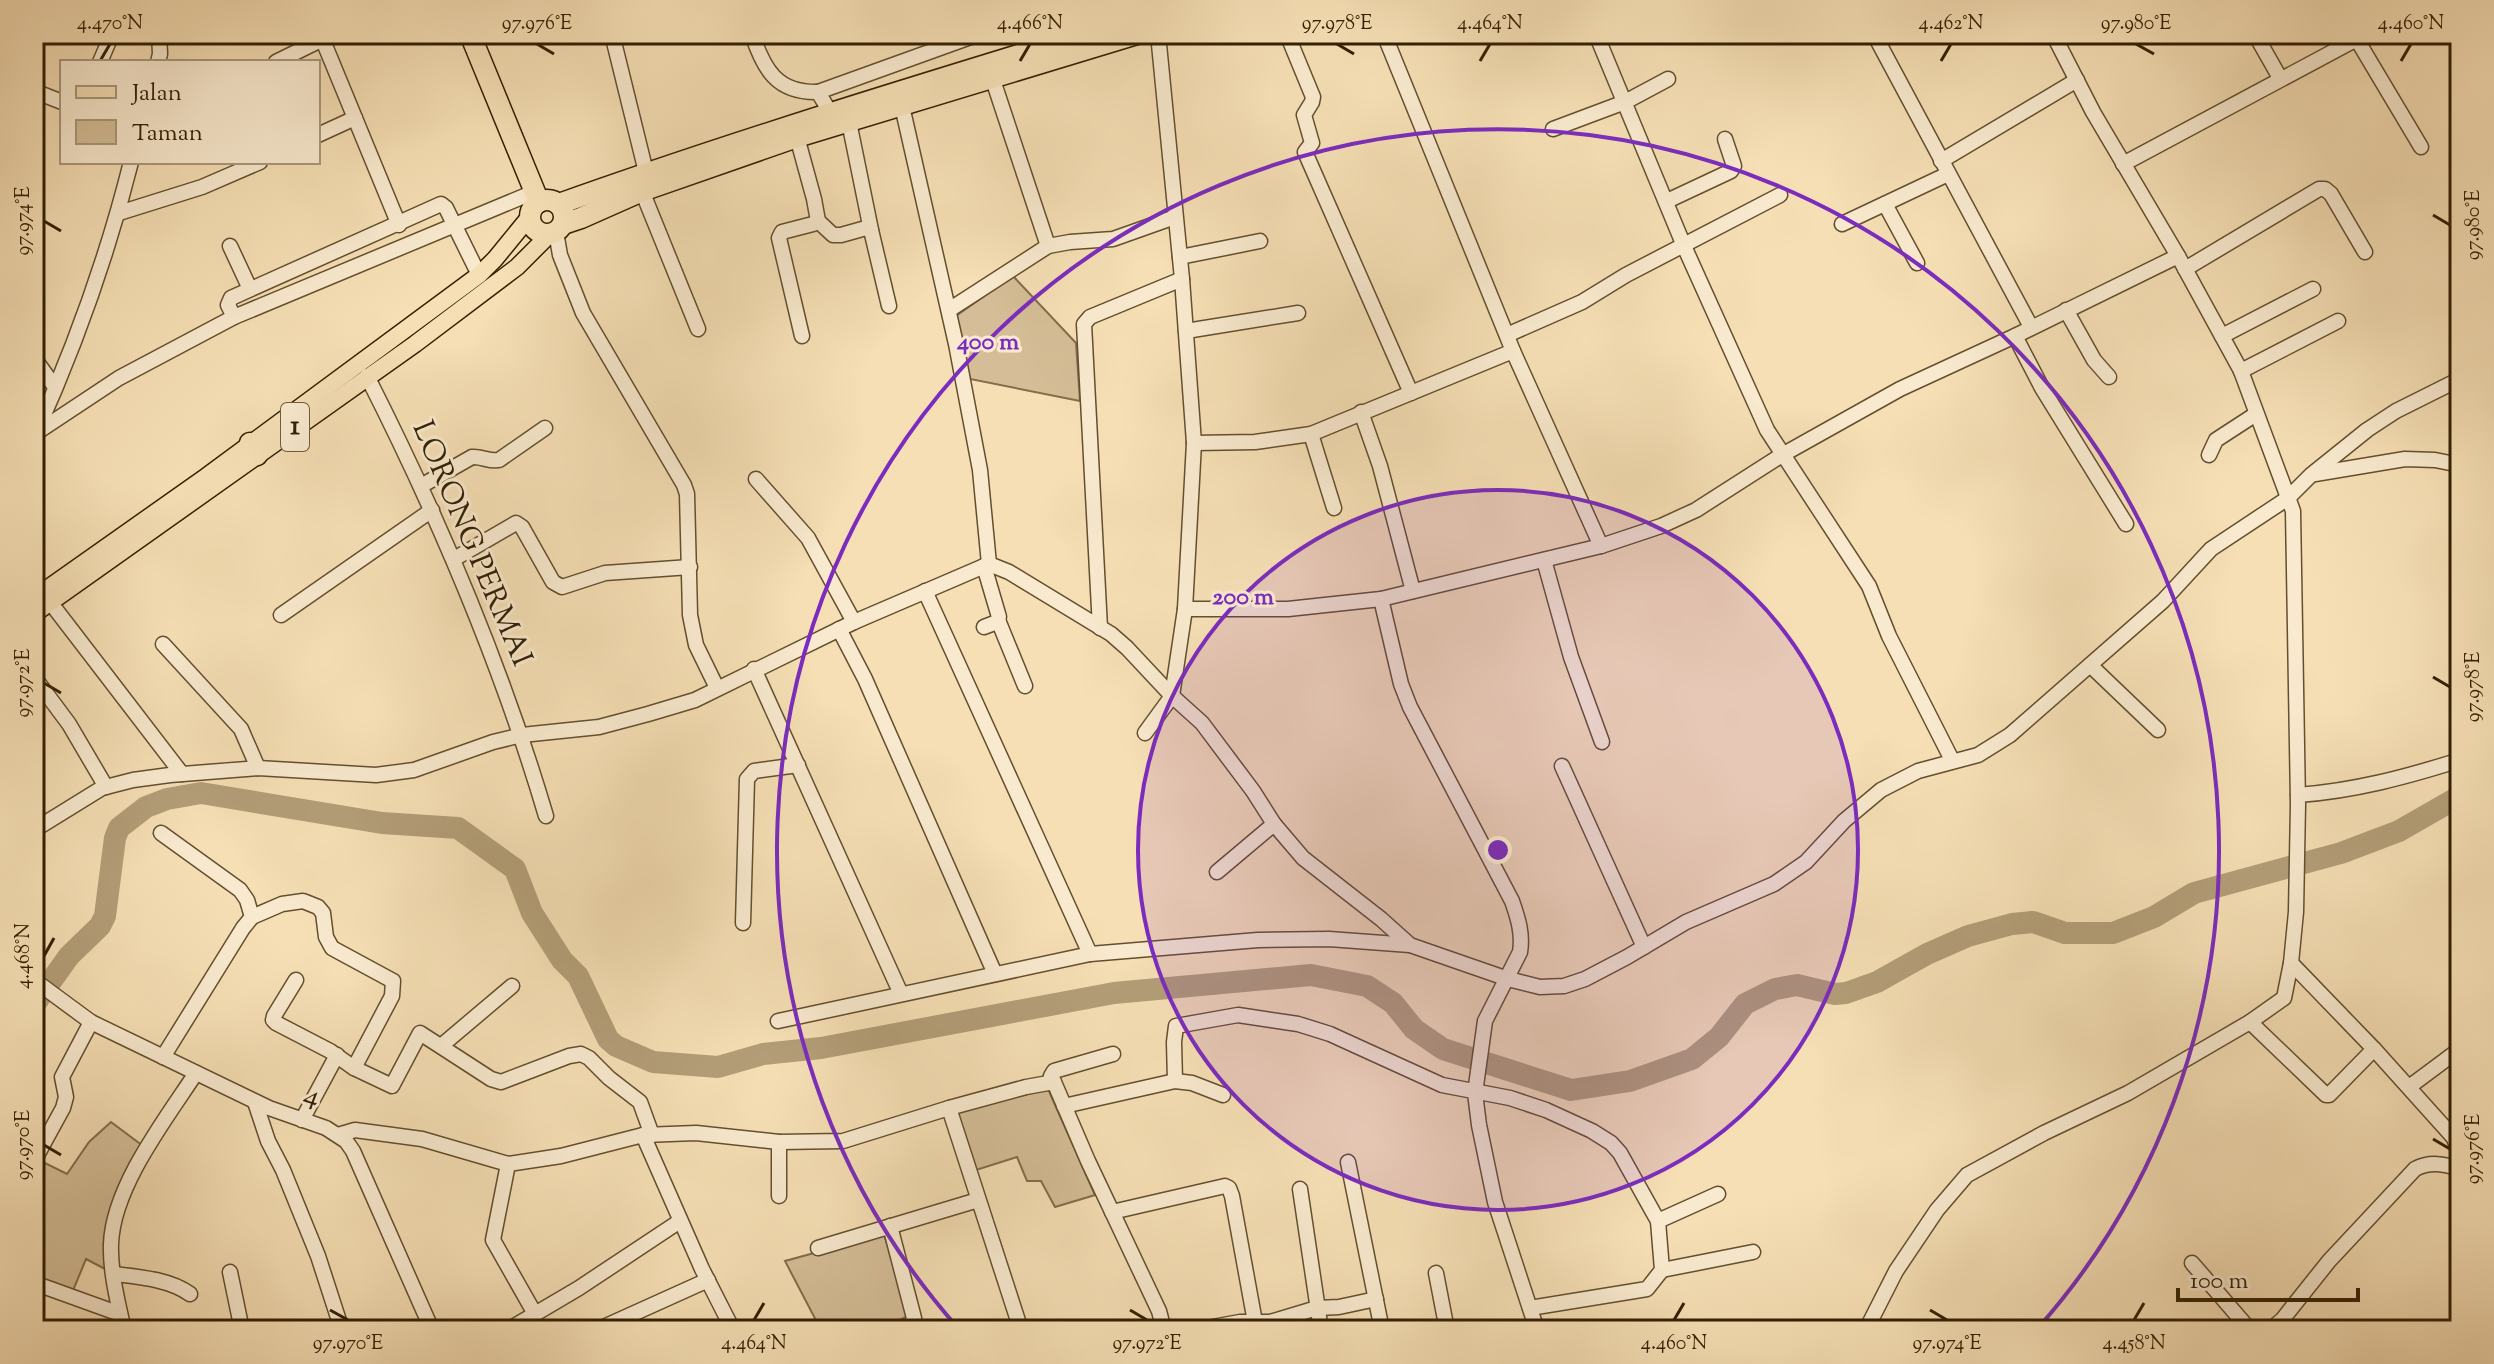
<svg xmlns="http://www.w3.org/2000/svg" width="2494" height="1364" font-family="'Sorts Mill Goudy',serif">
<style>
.green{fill:#d5be97;stroke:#846e4c;stroke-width:2}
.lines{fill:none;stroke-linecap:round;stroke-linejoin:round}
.river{stroke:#b39e78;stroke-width:22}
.minor-casing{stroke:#634f2f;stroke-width:17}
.major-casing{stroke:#321f02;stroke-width:19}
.highway-casing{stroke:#321f02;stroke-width:23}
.minor{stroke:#f9eacf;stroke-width:14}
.major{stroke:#f6dfb5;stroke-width:16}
.highway{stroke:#f6dfb5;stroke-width:20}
.ticks{fill:none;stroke:#321f02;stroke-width:3}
.ring{fill:none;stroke:#7b2cbf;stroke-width:4}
.labels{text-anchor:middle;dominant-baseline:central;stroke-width:6;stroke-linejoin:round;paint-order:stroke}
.shield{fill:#f9eacf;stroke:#6e5c40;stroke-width:2}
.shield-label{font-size:28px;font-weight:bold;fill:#321f02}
.street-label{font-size:30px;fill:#321f02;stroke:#f9eacf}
.centre{fill:#7b2cbf;stroke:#f9eacf;stroke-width:4}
.ring-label{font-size:24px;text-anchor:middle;font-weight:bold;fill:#7b2cbf;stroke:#f9eacf;stroke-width:6;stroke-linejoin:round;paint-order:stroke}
.neatline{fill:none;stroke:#321f02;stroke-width:3}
.ticks-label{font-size:20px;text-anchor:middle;fill:#321f02}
</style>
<rect width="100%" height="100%" fill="#f6dfb5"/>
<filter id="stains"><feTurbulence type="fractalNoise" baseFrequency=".0025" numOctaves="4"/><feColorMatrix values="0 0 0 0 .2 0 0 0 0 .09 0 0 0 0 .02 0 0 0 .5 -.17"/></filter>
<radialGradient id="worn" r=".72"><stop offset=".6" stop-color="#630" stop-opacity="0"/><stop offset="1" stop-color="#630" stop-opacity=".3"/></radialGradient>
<g class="green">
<path d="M1013 276 1076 343 1080 401 970 379 956 316Z"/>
<path d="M1048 1089 1095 1195 1055 1207 1041 1181H1027L1017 1157 976 1170 956 1112Z"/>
<path d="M111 1122 143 1146 125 1172 105 1237 107 1270 86 1259 72 1293 34 1275V1163L37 1159 67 1174 89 1142Z"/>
<path d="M884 1234 908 1316 878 1330H821L785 1261Z"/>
</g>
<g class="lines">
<path class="river" d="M34 1005 69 956 100 926 105 916 115 838 119 828 146 807 167 799 201 793 382 823 458 828 515 869 532 913 562 960 578 976 608 1039 616 1046 653 1062 718 1067 763 1054 821 1048 1114 993 1311 975 1367 986 1393 1003 1414 1029 1443 1049 1571 1090 1630 1081 1692 1059 1719 1037 1745 1004 1775 989 1797 985 1835 994 1846 993 1877 982 1927 954 1968 936 2012 924 2033 922 2065 933H2113L2154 917 2194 893 2341 853 2399 831 2460 796"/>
<defs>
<g id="minor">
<path d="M612 34 646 172"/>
<path d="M752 34C764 70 777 93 818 92L830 112 832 122"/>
<path d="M1287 34 1313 97 1312 102 1304 115 1312 143 1305 152 1411 393"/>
<path d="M1384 34 1513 351 1601 546"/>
<path d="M1596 34 1684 246 1767 430 1869 586 1889 636 1952 760"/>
<path d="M1874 34 2031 327"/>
<path d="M2255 34 2280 78"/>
<path d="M322 38 399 225"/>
<path d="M2356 38 2421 147"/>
<path d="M100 62 112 34"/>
<path d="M158 62 160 54 159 34"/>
<path d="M276 62 333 34"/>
<path d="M34 91 62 102"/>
<path d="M818 92 979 34"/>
<path d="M902 106 956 344 980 470 989 564"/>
<path d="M849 122 871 230"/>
<path d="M1553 129 1625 102 1668 79"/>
<path d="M318 135 355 118"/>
<path d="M797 137 814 199 818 221 813 224 782 232 779 238 802 336"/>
<path d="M1941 161 2077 80"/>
<path d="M2123 164 2366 34"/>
<path d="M642 191 698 329"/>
<path d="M1667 201 1731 171 1734 166 1725 139"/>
<path d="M1885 204 1917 263"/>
<path d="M34 210 35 211"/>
<path d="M119 213 202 187 260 162"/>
<path d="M818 221 833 235H841L866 228 871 230 889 306"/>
<path d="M1842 224 1948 174"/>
<path d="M556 232 560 255 583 313 684 485 687 494 690 615 696 645 717 688"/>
<path d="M230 246 250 289"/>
<path d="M1048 246 1070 242 1113 239 1175 217"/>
<path d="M1180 257 1260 241"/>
<path d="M2185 269 2319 189H2325L2331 194 2365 252"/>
<path d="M949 310 1048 246 992 77"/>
<path d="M2066 310 2094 360 2109 377"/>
<path d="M234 317 228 305 231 298 441 204 446 208 479 275"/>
<path d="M1186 331 1298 313"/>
<path d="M1507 335 1582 302 1626 275 1780 195"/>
<path d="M2015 336 2042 388 2126 524"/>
<path d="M2222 336 2313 289"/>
<path d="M34 358 55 387"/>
<path d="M2241 371 2338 321"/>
<path d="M367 376C439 518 501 664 546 816"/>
<path d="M1361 412 1380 466 1413 591"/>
<path d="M36 433 119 378 234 317 534 192"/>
<path d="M36 433C75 346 108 254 131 162"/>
<path d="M1311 434 1334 508"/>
<path d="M1194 443 1255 442 1311 434 1513 351"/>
<path d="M2209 455 2216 440 2256 414"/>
<path d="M2315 474 2405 459 2435 460 2460 465"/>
<path d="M756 479 808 538 854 622"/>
<path d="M421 486 472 457C482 456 489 462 499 460L545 428"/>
<path d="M454 559 516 523 522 527 553 582 562 587 605 573 690 567"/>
<path d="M1544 560 1571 657 1602 742"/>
<path d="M984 566 999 617 997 622 984 627"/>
<path d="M1381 599 1401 684 1410 707 1512 901C1518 918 1523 934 1520 952L1485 1021 1475 1093 1479 1125 1495 1202 1537 1330"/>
<path d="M50 602 182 774"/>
<path d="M1185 609H1288L1381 599 1601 546 1661 526 1696 510 1782 455 1900 389 2015 336 2178 256"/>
<path d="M281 615 432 510"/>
<path d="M998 620 1025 686"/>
<path d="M1100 628 1084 324 1090 317 1182 279"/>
<path d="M839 629 865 679 995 974"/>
<path d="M163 644 241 729 258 768"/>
<path d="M2090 665 2158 730"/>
<path d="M754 669 901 994"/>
<path d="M34 677 69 724 106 787"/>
<path d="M1145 733 1172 696 1185 609 1194 443 1182 279 1158 34"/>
<path d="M1562 766 1644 947"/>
<path d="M2298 795C2354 791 2406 777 2460 760"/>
<path d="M34 830 102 788 133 780 170 775 258 768 376 775 414 770 493 742 522 735 599 727 648 714 695 700 854 622 989 564 1009 572 1111 634 1127 648 1172 696 1202 723 1253 791 1274 824 1303 858 1381 919 1410 945"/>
<path d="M161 833 240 890 247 900 252 917"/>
<path d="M1217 872 1274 824"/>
<path d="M743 923 747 779 754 771 798 765"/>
<path d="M1090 954 1258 940 1329 939 1410 945 1508 979 1540 987 1564 986 1585 979 1627 957 1686 922 1774 884 1806 862 1844 821 1881 790 1918 771 1978 755 2010 735 2163 601 2211 549 2288 498 2311 475 2367 430 2396 411 2460 379"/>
<path d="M2291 963 2374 1049 2454 1138 2459 1153V1168"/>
<path d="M34 980 91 1022 269 1108 326 1128 346 1141 353 1151 432 1330"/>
<path d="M296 980 274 1016 273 1020 276 1023 330 1051 354 1068 392 1086 420 1033 491 1079 501 1082 569 1056 581 1054 589 1058 609 1078 640 1102 652 1135"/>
<path d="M778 1021 1090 954 925 591"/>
<path d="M2250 1022 2326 1095H2329L2374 1049"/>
<path d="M441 1046 512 986"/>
<path d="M163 1057 243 928 252 917 282 904 303 901 318 907 323 913 326 937 332 948 393 981 392 996 354 1068"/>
<path d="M1175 1081 1174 1042 1176 1026 1238 1015 1298 1024 1330 1034 1442 1085 1510 1098 1546 1110 1592 1131 1611 1143 1620 1153 1658 1221 1662 1270 1647 1289 1530 1308"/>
<path d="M1054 1082 1051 1076 1054 1071 1113 1054"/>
<path d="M2409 1087 2460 1049"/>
<path d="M255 1102 268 1141 283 1170 318 1256 342 1330"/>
<path d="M1064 1106 1175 1081 1192 1083 1223 1095"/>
<path d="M949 1108 1021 1330"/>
<path d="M302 1120 337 1055"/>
<path d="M338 1135 355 1130 422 1139 508 1164 561 1156 643 1135 696 1133 779 1142 843 1141 949 1108 1026 1087 1054 1082 1088 1161 1159 1311 1164 1330"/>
<path d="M643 1135 702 1269 733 1330"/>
<path d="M34 1161 63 1108 66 1097 62 1077 91 1022"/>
<path d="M1348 1162 1382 1330"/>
<path d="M508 1164 493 1240 535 1314"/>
<path d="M1300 1189 1321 1330"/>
<path d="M779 1196V1142"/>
<path d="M1112 1212 1225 1186 1229 1188 1232 1196 1255 1322"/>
<path d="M1658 1221 1718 1194"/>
<path d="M890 1226 914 1318 911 1326 903 1330"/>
<path d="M818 1248 978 1200"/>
<path d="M2192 1263 2250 1330"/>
<path d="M1662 1270 1753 1252"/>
<path d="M230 1272 242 1330"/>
<path d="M1436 1273 1447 1330"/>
<path d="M114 1274C139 1277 169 1279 190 1294"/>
<path d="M34 1283 120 1314"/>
<path d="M606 1326 708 1280"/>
<path d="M124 1330C118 1303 110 1272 111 1244 113 1187 165 1120 196 1073"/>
<path d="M508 1330 579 1288 680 1221"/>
<path d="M1196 1330 1240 1322H1270L1317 1308 1339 1307 1376 1299"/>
<path d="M1866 1330 1896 1271 1937 1210 1967 1175 2044 1133 2128 1093 2250 1022 2284 998 2291 963 2296 912 2298 804 2293 511 2241 371 2178 256 2093 112 2053 34"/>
<path d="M2270 1330 2282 1320 2329 1261 2415 1169C2430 1161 2444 1164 2460 1169"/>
</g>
<g id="major">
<path d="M34 598 207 476 479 275 495 259 531 215"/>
<path d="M34 614 415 344 517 267 551 233"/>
</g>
<g id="highway">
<path d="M470 34 539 202"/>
<circle cx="547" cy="217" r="17"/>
<path d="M559 204C733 142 910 88 1087 34"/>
<path d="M563 224 581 218 642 191 797 137 1137 34"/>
<path d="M250 443 257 455"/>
</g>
</defs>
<use href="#minor" class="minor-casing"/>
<use href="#major" class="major-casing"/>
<use href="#highway" class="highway-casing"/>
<use href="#minor" class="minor"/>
<use href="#major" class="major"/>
<use href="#highway" class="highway"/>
</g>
<path class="ticks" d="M537 44 554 54M1337 44 1354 54M2136 44 2154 54M100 61 110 44M1020 61 1030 44M1480 61 1490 44M1941 61 1951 44M2401 61 2411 44M2433 215 2450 225M44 221 61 231M2433 677 2450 687M44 683 61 693M44 956 54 938M2433 1139 2450 1149M44 1145 61 1155M330 1310 348 1320M1130 1310 1147 1320M1930 1310 1947 1320M754 1320 764 1303M1674 1320 1684 1303M2134 1320 2144 1303"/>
<circle cx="1498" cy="850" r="360" fill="#7b2cbf" fill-opacity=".12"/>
<g class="ring">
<circle cx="1498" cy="850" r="360"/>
<path d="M958 1328A721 721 0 1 1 2038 1328"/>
</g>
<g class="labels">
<rect class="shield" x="281" y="403" width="28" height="48" rx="6"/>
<g class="shield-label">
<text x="295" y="427">1</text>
</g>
<g class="street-label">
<text transform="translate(471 544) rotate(67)">LORONG PERMAI</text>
<text transform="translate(312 1096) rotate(19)">4</text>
</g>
</g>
<circle cx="1498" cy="850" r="12" class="centre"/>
<g class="ring-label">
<text x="988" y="349">400 m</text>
<text x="1243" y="604">200 m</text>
</g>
<rect width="2494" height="1364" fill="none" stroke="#f6dfb5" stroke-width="88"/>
<rect x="60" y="60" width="260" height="104" fill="#f9eacf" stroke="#a9997d" stroke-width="2"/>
<rect x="76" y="86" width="40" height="12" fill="#f6dfb5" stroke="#a9997d" stroke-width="2"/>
<text x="132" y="100" font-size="24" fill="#321f02">Jalan</text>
<rect x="76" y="120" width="40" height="24" fill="#d5be97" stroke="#a9997d" stroke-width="2"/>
<text x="132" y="140" font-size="24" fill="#321f02">Taman</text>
<path d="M2178 1288v12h180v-12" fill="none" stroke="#321f02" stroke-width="4"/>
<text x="2190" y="1288" font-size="24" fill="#321f02" stroke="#f9eacf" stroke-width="6" paint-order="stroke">100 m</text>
<rect x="44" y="44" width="2406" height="1276" class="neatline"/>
<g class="ticks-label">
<text x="110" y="29">4.470°N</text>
<text x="537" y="29">97.976°E</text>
<text x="1030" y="29">4.466°N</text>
<text x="1337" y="29">97.978°E</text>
<text x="1490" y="29">4.464°N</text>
<text x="1951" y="29">4.462°N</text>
<text x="2136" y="29">97.980°E</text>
<text x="2411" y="29">4.460°N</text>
<text transform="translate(22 221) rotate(-90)" y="7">97.974°E</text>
<text transform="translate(2472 225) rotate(-90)" y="7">97.980°E</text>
<text transform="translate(22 683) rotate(-90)" y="7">97.972°E</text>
<text transform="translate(2472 687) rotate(-90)" y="7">97.978°E</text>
<text transform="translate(22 956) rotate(-90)" y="7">4.468°N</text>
<text transform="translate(22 1145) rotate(-90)" y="7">97.970°E</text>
<text transform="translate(2472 1149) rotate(-90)" y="7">97.976°E</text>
<text x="348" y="1349">97.970°E</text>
<text x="754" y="1349">4.464°N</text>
<text x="1147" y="1349">97.972°E</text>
<text x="1674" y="1349">4.460°N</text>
<text x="1947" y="1349">97.974°E</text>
<text x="2134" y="1349">4.458°N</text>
</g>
<rect width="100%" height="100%" filter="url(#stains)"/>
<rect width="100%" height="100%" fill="url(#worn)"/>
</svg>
